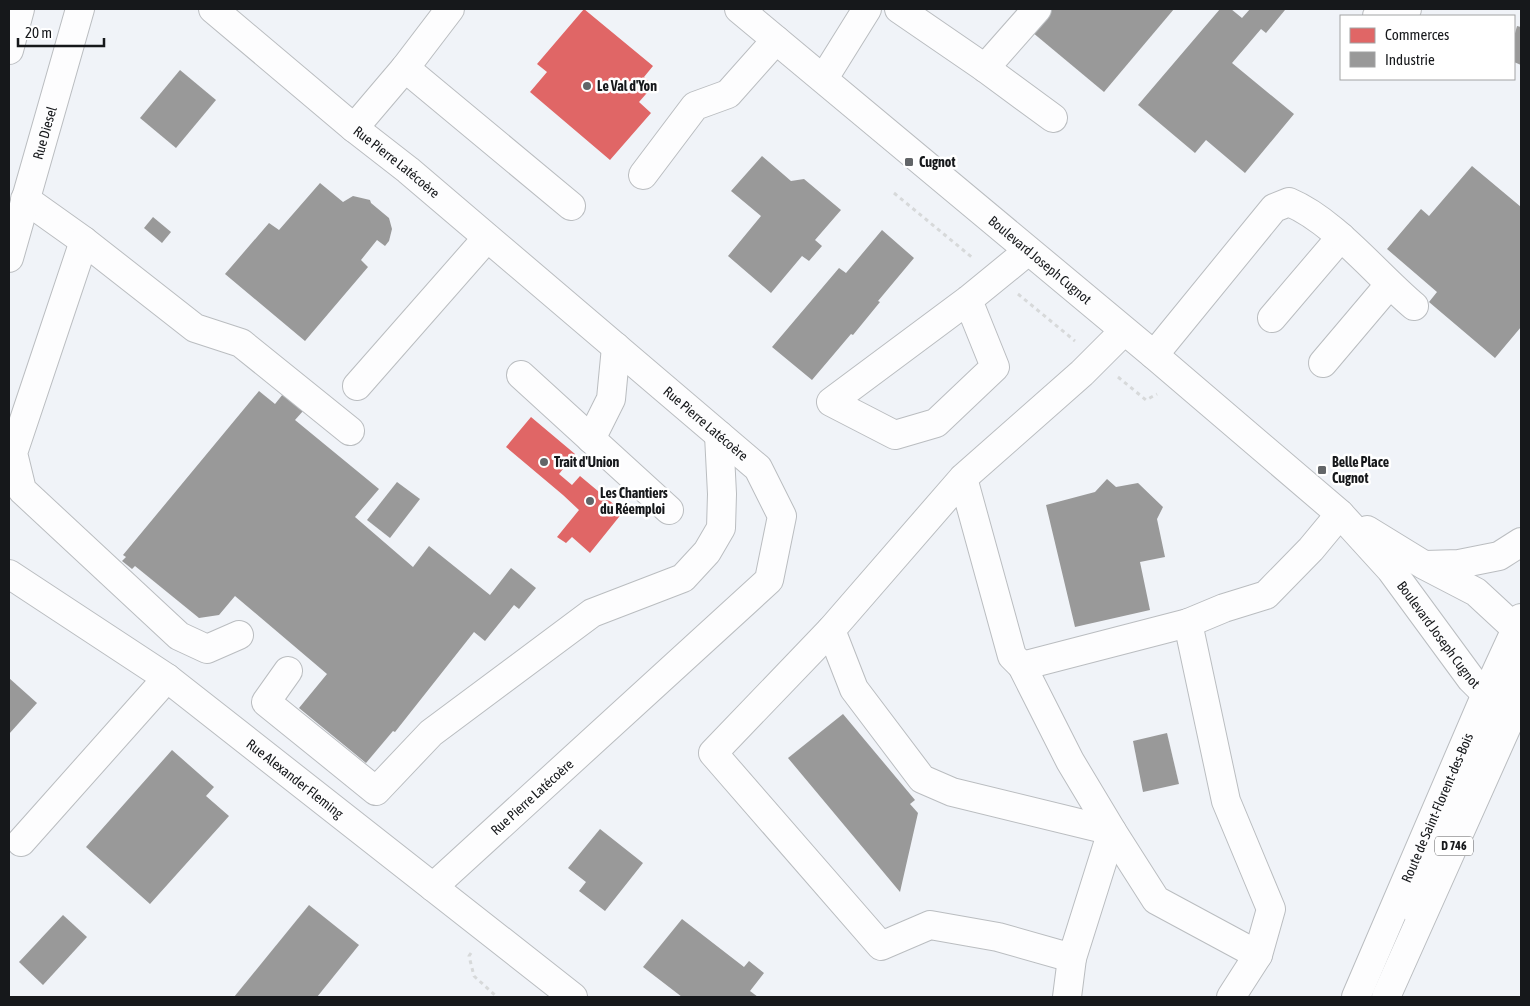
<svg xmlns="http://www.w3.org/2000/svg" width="1530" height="1006" font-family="'Asap Condensed',sans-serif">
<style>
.shops{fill:#e06666}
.industry{fill:#999}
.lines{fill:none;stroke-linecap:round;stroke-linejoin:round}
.minor-casing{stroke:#babdc0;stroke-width:30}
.major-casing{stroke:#babdc0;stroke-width:30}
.path{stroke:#d7d9da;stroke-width:3;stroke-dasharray:4 4;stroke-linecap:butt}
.minor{stroke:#fdfdfe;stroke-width:28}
.major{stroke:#fdfdfe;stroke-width:28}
.poi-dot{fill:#626568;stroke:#fff;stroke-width:2}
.labels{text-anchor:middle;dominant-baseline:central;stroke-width:5;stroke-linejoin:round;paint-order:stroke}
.shield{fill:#fff;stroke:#5c5d5f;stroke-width:1}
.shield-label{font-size:12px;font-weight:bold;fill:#16181b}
.poi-label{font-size:14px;font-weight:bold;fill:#16181b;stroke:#fff;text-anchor:start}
.street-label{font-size:14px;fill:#16181b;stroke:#fff}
</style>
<rect width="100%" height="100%" fill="#f0f3f8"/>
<g class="shops">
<path d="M584 9 653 66 644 77 653 86 639 102 651 113 610 160 530 92 547 72 537 64Z"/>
<path d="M531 417 575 454 559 474 572 485 580 476 623 512 590 553 572 537 566 543 557 537 579 510 563 495 506 447Z"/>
</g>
<g class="industry">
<path d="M1051 9H1174L1104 92 1032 32Z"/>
<path d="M1220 9H1231L1242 18 1250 9 1285 10 1266 33 1261 29 1232 63 1294 114 1245 173 1206 140 1195 153 1138 105Z"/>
<path d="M1517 26 1521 27V65L1514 62V37Z"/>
<path d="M180 70 216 100 176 148 140 118Z"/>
<path d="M762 156 791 181 804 179 841 210 815 240 822 246 809 261 802 256 771 293 728 256 761 216 731 191Z"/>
<path d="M1472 166 1521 207V327L1495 358 1429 302 1437 292 1387 249 1421 209 1429 216Z"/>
<path d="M320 183 343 202 353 196 370 200 371 203 389 218 392 229 389 241 385 246 377 240 361 260 368 267 305 341 225 274 269 223 279 230Z"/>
<path d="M153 217 171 232 162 243 144 228Z"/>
<path d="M882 230 914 258 878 301 880 302 853 335 851 334 812 380 772 347 839 268 846 273Z"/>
<path d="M259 391 275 404 283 394 303 411 295 420 379 489 355 517 413 567 429 546 490 595 511 568 536 588 519 609 514 605 485 641 474 632 395 732 393 731 366 763 299 708 327 674 235 596 219 615 199 618 135 566 132 569 122 561 126 557 123 555Z"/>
<path d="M1107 479 1116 487 1138 483 1163 507 1157 519 1165 557 1140 562 1150 610 1075 627 1046 505 1095 492Z"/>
<path d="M397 482 420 499 390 538 367 520Z"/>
<path d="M9 678 37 703 9 734Z"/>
<path d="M843 714 915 800 910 804 918 813 900 892 788 758Z"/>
<path d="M1167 733 1179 784 1143 792 1133 741Z"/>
<path d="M172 750 214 787 206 796 229 816 150 904 86 847Z"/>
<path d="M600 829 643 863 605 911 579 891 586 882 568 868Z"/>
<path d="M309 905 359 945 317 997H234Z"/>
<path d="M63 915 87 937 43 985 19 962Z"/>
<path d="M682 919 744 967 749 961 764 973 750 991 758 997H682L643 967Z"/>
</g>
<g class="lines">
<defs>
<g id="minor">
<path id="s1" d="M213 9 354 128 408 170 758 468 782 516 769 580 433 887"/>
<path id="s2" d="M739 9 1154 355 1340 514 1391 570 1471 679 1486 694 1516 672"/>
<path d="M899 9 985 68 1053 118"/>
<path d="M1377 16 1407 9"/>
<path d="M9 50 20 9"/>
<path d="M405 68 571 206"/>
<path d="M985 68 1037 9"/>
<path d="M824 78 867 9"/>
<path d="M354 128 405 68 450 9"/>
<path d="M643 175 695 106 728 94 776 40"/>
<path d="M25 199 84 241 195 328 241 343 350 431"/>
<path d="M84 241 13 453 22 490 179 636 207 649 239 635"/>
<path id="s3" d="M9 258 80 9"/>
<path d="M968 300 995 367 936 423 895 435 831 402 968 300 1028 251"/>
<path d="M1272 318 1341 237"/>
<path d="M1154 355 1274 208 1289 202C1334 221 1375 273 1414 306"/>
<path d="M1323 363 1389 285"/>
<path d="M521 375 669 510"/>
<path d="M357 386 487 238"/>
<path d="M591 439 611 399 616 347"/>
<path d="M963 478 1012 656 1022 666 1070 761 1112 831 1072 958 998 937 930 925 881 946 713 753 831 630 963 478 1082 373 1124 331"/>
<path d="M1367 530 1424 565 1476 592 1516 629V651"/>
<path d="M1425 565 1459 564 1499 556 1521 542"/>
<path id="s4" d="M9 574 167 678 573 997"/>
<path d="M1188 623 1226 801 1271 909 1258 955 1231 997"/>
<path d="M831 630 854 689 922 779 952 792 1112 831 1156 900 1258 955"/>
<path d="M1022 666 1188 623 1224 608 1266 595 1311 549 1340 514"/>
<path d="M288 671 266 702 376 791 431 733 592 613 683 578 707 552 721 528 722 494 719 435"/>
<path d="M21 842 167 678"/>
<path d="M1416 910 1430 859 1515 673"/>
<path d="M1067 997 1072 958"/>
</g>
<g id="major">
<path id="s5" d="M1356 997 1486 694 1521 618"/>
<path d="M1386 997 1521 695"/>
</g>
</defs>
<use href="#minor" class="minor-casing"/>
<use href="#major" class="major-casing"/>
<g class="path">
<path d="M894 193 974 259"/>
<path d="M1018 294 1075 341"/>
<path d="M1118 377 1146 400 1157 394"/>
<path d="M471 953 469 956 474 976 497 997"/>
</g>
<use href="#minor" class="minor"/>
<use href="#major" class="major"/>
</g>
<g class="poi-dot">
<circle cx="587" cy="86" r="5"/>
<rect x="904" y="157" width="10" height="10" rx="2.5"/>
<circle cx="544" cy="462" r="5"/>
<rect x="1317" y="465" width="10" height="10" rx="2.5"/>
<circle cx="590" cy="501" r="5"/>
</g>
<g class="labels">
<rect class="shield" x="1435" y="836.5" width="38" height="19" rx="4"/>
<g class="shield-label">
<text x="1454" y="846">D 746</text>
</g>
<g class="poi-label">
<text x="597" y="86">Le Val d'Yon</text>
<text x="919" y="162">Cugnot</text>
<text x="554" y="462">Trait d'Union</text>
<text x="1332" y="462">Belle Place<tspan x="1332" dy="16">Cugnot</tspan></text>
<text x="600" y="493">Les Chantiers<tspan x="600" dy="16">du Réemploi</tspan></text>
</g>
<g class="street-label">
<text stroke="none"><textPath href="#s3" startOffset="130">Rue Diesel</textPath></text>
<text stroke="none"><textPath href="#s1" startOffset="239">Rue Pierre Latécoère</textPath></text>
<text stroke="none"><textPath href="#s2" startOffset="392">Boulevard Joseph Cugnot</textPath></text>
<text stroke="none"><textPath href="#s1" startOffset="644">Rue Pierre Latécoère</textPath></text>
<text stroke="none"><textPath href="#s2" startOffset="941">Boulevard Joseph Cugnot</textPath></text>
<text stroke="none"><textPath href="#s4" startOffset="352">Rue Alexander Fleming</textPath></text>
<text transform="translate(532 797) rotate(-42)">Rue Pierre Latécoère</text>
<text stroke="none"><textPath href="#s5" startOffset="206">Route de Saint-Florent-des-Bois</textPath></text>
</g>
</g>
<rect width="1530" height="1006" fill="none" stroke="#16181b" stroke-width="20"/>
<rect x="1340" y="15" width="175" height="65" fill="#ffffff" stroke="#a2a3a4"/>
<rect x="1350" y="28" width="25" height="15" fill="#e06666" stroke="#a2a3a4"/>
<text x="1385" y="40" font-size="15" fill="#16181b">Commerces</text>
<rect x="1350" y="52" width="25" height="15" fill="#999999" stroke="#a2a3a4"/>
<text x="1385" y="65" font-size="15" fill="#16181b">Industrie</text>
<path d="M18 38v8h86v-8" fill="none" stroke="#16181b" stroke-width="2.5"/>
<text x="25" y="38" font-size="15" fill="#16181b" stroke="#ffffff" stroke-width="4" paint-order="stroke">20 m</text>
</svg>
